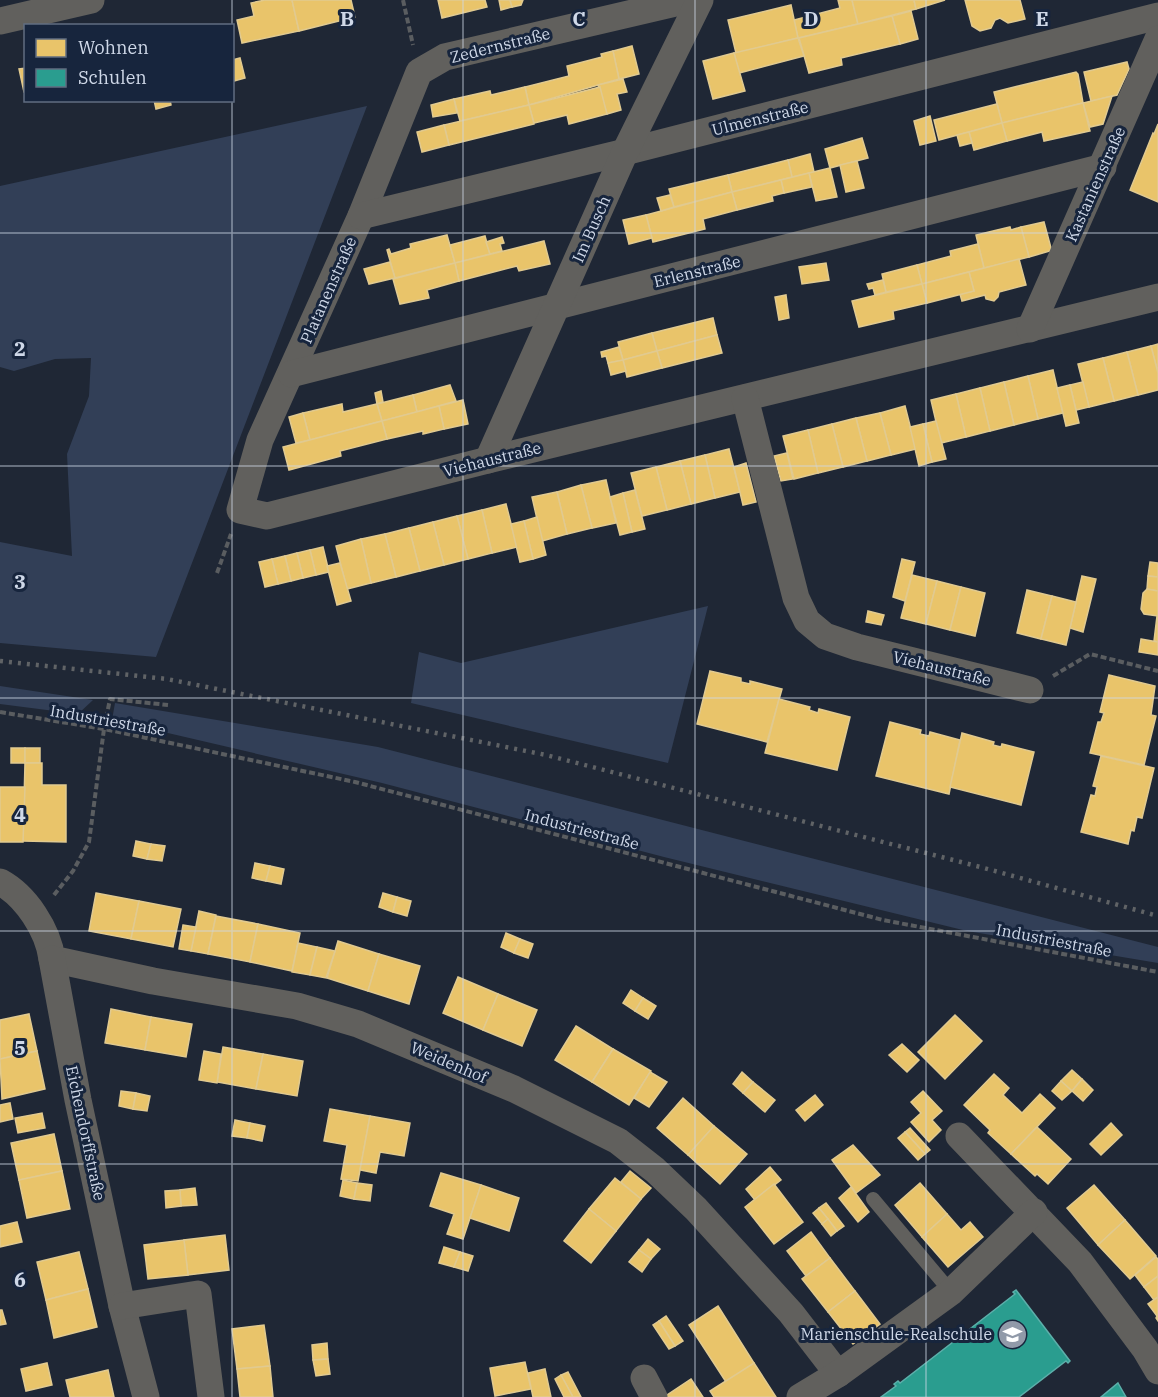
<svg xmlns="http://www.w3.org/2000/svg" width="1158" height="1397" font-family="'IBM Plex Serif',serif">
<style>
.green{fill:#323f57}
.homes{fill:#e9c46a;stroke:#e1ca90;stroke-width:1.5}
.schools{fill:#2a9d8f;stroke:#5cafaa;stroke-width:1.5}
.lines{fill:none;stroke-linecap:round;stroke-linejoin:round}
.path{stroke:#5a5d60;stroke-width:4;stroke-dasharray:6 3;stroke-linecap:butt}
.lane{stroke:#61605d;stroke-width:14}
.street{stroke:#61605d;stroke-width:27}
.rail{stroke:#606366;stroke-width:4.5;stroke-dasharray:3 6;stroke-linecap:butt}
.grid{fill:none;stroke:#cfd8e8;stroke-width:1.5;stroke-opacity:0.55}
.labels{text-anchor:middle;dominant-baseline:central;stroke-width:6;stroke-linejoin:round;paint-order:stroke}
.street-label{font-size:16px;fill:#cfd8e8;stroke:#17253d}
.poi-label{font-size:16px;fill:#cfd8e8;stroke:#17253d;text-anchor:end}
.grid-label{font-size:20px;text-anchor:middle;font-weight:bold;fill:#cfd8e8;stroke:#17253d;stroke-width:6;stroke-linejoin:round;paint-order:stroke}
</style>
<rect width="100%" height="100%" fill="#1f2735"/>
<g class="green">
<path d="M367 106 156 657 0 643V542L72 556 67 454 89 396 91 358 55 359 14 371 0 367V186Z"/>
<path d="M708 606 668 763 411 703 419 652 461 663Z"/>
<path d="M0 686 93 700 78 714 0 704Z"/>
<path d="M115 703 378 747 1158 947V963L967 931 664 857 382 783 112 720Z"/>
</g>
<g class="homes">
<path d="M265 0H292L299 31 242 43 237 20 254 16 251 3Z"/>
<path d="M292 0H351L355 17 299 31Z"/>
<path d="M438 0H485L487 7 442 18Z"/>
<path d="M499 0H510L512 7 501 10Z"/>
<path d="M510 0H523L521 5 512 7Z"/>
<path d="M838 0H852L858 24 798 38 794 20 840 8Z"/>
<path d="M852 0H914L916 9 858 24Z"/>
<path d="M914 0H945L916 9Z"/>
<path d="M965 0H1020L1025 19 1008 23 1000 18 995 20 991 28 980 31 972 26Z"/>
<path d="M791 5 798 38 736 53 728 20Z"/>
<path d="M911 11 918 39 900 44 892 16Z"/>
<path d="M892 16 900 44 841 58 842 65 809 73 799 38Z"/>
<path d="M798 38 804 56 739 73 734 53Z"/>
<path d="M632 46 639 74 619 79 613 51Z"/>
<path d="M613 51 619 79 529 105 525 87 569 76 567 66 602 57 601 54Z"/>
<path d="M734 53 745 91 713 99 703 61Z"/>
<path d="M240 58 245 78 234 81 232 60Z"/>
<path d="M1127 62 1129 69 1117 95 1091 101 1084 72Z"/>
<path d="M26 68V92H24L19 69Z"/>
<path d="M1076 72 1078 74 1083 103 1002 123 994 92Z"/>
<path d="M623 79 627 92 617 94 621 110 607 114 598 85Z"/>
<path d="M525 87 529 105 460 121 454 99 490 91 491 95Z"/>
<path d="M600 87 607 114 569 124 567 115 534 123 529 105Z"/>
<path d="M1112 96 1103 124 1090 127 1083 103Z"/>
<path d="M454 99 457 113 433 117 431 105Z"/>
<path d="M154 100H170L171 105 156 109Z"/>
<path d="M1083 103 1090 131 1044 141 1042 132 1007 141 1002 123Z"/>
<path d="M997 104 1002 123 939 140 934 120Z"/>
<path d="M529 105 534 124 449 145 444 125Z"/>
<path d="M930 116 936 141 920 145 914 121Z"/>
<path d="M1002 123 1007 141 974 150 969 132Z"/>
<path d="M1158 124V202L1130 190 1153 133 1154 134Z"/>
<path d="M444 125 449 145 422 152 417 132Z"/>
<path d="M969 132 972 143 960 146 957 135Z"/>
<path d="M862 138 868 158 830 168 825 149Z"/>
<path d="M810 154 814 172 792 177 788 160Z"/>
<path d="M788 160 792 177 732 192 728 175Z"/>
<path d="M857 161 864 188 846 192 840 165Z"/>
<path d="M830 168 837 197 816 201 809 173Z"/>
<path d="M809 173 812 187 784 193 781 180Z"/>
<path d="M728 175 732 192 674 207 669 189Z"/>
<path d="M781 180 784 193 772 196 773 201 737 210 732 192Z"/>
<path d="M732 192 737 210 703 219 705 229 653 242 646 215Z"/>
<path d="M670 195 674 207 661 211 657 198Z"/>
<path d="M646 215 652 238 629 244 623 220Z"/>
<path d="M1044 222 1051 248 1050 251 1029 257 1021 227Z"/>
<path d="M1010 227 1011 230 1021 227 1029 257 984 268 976 235Z"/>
<path d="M447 235 455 263 395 278 387 250 389 249 391 254 411 248 410 244Z"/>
<path d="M485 236 490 254 455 263 450 245Z"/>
<path d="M502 237 504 243 500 244 502 251 490 254 486 242Z"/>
<path d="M544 241 550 264 519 271 517 266 459 281 455 263Z"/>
<path d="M978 244 984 268 922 284 917 265 951 256 950 251Z"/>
<path d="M1019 259 1026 285 999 292 998 297 994 301 986 299 985 295 962 301 960 294 974 291 969 272Z"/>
<path d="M390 262 395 278 369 284 364 269Z"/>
<path d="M455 263 459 281 427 290 429 298 400 304 393 279Z"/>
<path d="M826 263 829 280 802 284 799 267Z"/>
<path d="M917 265 922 284 886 292 882 274Z"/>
<path d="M969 272 974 291 927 303 922 284Z"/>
<path d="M883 280 886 292 875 295 873 288 869 289 867 284Z"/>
<path d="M922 284 927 303 893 311 894 319 859 327 852 301Z"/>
<path d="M786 295 789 318 779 320 775 297Z"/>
<path d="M713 318 717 335 657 351 652 333Z"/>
<path d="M652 333 657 351 623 360 618 342Z"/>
<path d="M717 335 722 353 662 368 657 351Z"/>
<path d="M1158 344V373L1151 346Z"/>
<path d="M1151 346 1158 373V390L1138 395 1127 352Z"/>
<path d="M619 347 623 360 608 363 606 356 602 357 601 352Z"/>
<path d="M657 351 662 368 627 377 623 360Z"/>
<path d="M1127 352 1138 395 1114 401 1103 358Z"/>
<path d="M1103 358 1114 401 1089 407 1078 364Z"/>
<path d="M623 360 626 371 611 375 608 363Z"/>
<path d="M1053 370 1063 413 1038 419 1028 376Z"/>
<path d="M1028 376 1038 419 1014 425 1004 382Z"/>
<path d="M1004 382 1014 425 990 431 980 388Z"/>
<path d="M1083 382 1089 407 1076 410 1070 385Z"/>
<path d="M450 385 456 401 417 412 413 395Z"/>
<path d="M1070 385 1079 423 1066 426 1057 388Z"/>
<path d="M980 388 990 431 966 437 956 394Z"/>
<path d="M381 391 383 402 377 404 375 393Z"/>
<path d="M956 394 966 437 941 443 931 400Z"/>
<path d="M413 395 417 412 382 421 377 404Z"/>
<path d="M463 400 468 424 444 429 439 406Z"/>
<path d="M342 404 343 412 377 404 382 421 310 440 303 413Z"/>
<path d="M439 406 444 429 423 434V431L387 439 382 421Z"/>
<path d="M905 406 916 449 891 455 880 413Z"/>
<path d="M303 413 310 440 296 443 289 417Z"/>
<path d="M880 413 891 455 867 461 856 418Z"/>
<path d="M856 418 867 461 843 467 832 424Z"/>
<path d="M382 421 387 439 340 451 341 456 289 470 283 447Z"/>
<path d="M936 421 946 459 932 462 923 424Z"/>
<path d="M832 424 843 467 818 473 808 430Z"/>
<path d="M923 424 932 462 919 466 910 427Z"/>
<path d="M808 430 818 473 794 479 783 436Z"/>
<path d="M729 449 740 492 715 498 705 455Z"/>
<path d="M787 453 793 479 781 481 774 456Z"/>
<path d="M705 455 715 498 691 504 680 461Z"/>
<path d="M680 461 691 504 667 510 656 467Z"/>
<path d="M746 463 756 502 743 505 734 467Z"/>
<path d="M656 467 667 510 642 516 631 473Z"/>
<path d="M606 480 616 523 592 528 581 485Z"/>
<path d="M581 485 592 528 567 534 557 492Z"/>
<path d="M635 490 645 529 632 532 623 493Z"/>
<path d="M557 492 567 534 542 541 532 497Z"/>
<path d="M623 493 632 532 620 535 610 497Z"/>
<path d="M506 504 517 547 492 553 482 510Z"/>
<path d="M482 510 492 553 468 559 457 516Z"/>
<path d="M457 516 468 559 444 565 433 522Z"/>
<path d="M537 517 546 555 533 559 524 521Z"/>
<path d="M524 521 533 559 520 562 511 524Z"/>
<path d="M433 522 444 565 420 571 409 528Z"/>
<path d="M409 528 420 571 396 577 385 534Z"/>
<path d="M385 534 396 577 371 583 361 539Z"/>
<path d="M361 539 371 583 347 589 336 546Z"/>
<path d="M323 547 329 572 316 575 310 550Z"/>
<path d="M310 550 316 575 303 578 297 553Z"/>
<path d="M297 553 303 578 291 581 285 556Z"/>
<path d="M285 556 291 581 278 584 272 559Z"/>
<path d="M272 559 278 584 265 587 259 562Z"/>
<path d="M902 559 915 562 905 601 893 597Z"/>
<path d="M1150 562 1158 563V577L1148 576Z"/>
<path d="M340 563 351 601 337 605 327 566Z"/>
<path d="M912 575 937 581 926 624 901 618Z"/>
<path d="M1082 576 1096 579 1083 632 1070 628Z"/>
<path d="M1148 576 1158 577V591L1147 589Z"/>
<path d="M937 581 961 587 950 630 926 624Z"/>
<path d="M961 587 985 593 975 636 950 630Z"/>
<path d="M1147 589 1158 591V616L1144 614 1141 609 1143 593Z"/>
<path d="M1027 590 1052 596 1041 639 1017 633Z"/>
<path d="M1052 596 1076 602 1066 645 1041 639Z"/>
<path d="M868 611 884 615 881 625 866 622Z"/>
<path d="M1157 616H1158V642L1154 641Z"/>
<path d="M1141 639 1158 642V655L1139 652Z"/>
<path d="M710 671 741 678V682L750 684V681L782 689 767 742 697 724Z"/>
<path d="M1109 675 1155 686 1151 715 1156 716 1144 765 1090 753 1098 722H1101L1104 713 1100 712Z"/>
<path d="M779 699 810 707 809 710 818 713 819 709 850 717 837 770 765 753Z"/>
<path d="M890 722 921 730 920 734 929 736 930 732 960 740 949 794 876 776Z"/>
<path d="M962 733 994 742 993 745 1001 747 1002 744 1034 752 1021 805 950 787Z"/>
<rect x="11" y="748" width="14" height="15"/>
<rect x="25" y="748" width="15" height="15"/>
<path d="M1101 756 1154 768 1142 818 1137 817 1134 831 1131 830 1128 844 1081 832 1091 795 1095 796 1097 787 1093 786Z"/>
<path d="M25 763H42V785H66V842L23 841Z"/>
<path d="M0 787H25L23 842H0Z"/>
<path d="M136 841 151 844 147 859 133 856Z"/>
<path d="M151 844 165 846 162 861 147 859Z"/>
<path d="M255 863 270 866 266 881 252 878Z"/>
<path d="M270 866 284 869 281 884 266 881Z"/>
<path d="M96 893 139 901 131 939 89 931Z"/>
<path d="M383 893 397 897 393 912 379 907Z"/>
<path d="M397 897 411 901 407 916 393 912Z"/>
<path d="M139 901 181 909 173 947 131 939Z"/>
<path d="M199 911 216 915 208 954 191 951Z"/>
<path d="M216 916 258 924 250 962 208 954Z"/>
<path d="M258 924 300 933 292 971 250 962Z"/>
<path d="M183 925 196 927 191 951 179 949Z"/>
<path d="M506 933 520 939 514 953 501 947Z"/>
<path d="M520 939 533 944 528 958 514 953Z"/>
<path d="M338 941 379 954 368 991 327 978Z"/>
<path d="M298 943 317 947 310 975 292 972Z"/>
<path d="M317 947 335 951 326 978 310 975Z"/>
<path d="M379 954 420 966 409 1004 368 991Z"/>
<path d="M458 977 498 994 483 1030 443 1013Z"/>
<path d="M631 990 643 998 635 1011 623 1003Z"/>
<path d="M498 994 537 1010 522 1046 483 1030Z"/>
<path d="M643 998 656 1006 648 1019 635 1011Z"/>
<path d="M111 1009 151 1017 145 1050 105 1043Z"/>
<path d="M29 1014 37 1051 0 1059V1020Z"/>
<path d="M955 1015 982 1041 945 1079 918 1052Z"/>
<path d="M151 1017 192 1024 186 1057 145 1050Z"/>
<path d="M576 1026 613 1049 592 1082 555 1060Z"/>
<path d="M902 1044 919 1060 907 1072 889 1055Z"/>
<path d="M223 1047 263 1054 256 1089 217 1082Z"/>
<path d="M613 1049 651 1071 629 1105 592 1082Z"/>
<path d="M37 1051 45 1089 2 1099 0 1059Z"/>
<path d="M204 1051 221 1054 217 1083 199 1080Z"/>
<path d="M263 1054 303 1061 297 1096 256 1089Z"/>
<path d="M1072 1070 1082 1079 1072 1091 1061 1081Z"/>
<path d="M650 1072 667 1082 649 1107 634 1098Z"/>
<path d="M742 1072 753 1082 743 1093 733 1084Z"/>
<path d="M994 1074 1009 1088 1003 1095 1022 1113 1040 1094 1055 1108 1011 1154 988 1133 990 1130 964 1105Z"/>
<path d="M1082 1079 1093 1090 1083 1101 1072 1091Z"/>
<path d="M1061 1081 1072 1091 1062 1100 1052 1091Z"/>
<path d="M753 1082 775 1100 765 1112 743 1093Z"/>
<path d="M121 1091 136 1093 133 1109 119 1106Z"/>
<path d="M923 1091 942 1111 932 1120 941 1130 929 1142 911 1122 921 1113 911 1102Z"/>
<path d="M136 1093 150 1096 147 1111 133 1109Z"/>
<path d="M815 1095 823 1105 805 1121 796 1110Z"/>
<path d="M683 1098 714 1126 688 1155 657 1128Z"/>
<path d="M10 1103 13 1119 0 1122V1105Z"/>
<path d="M330 1109 370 1116 358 1181 341 1179 347 1145 324 1141Z"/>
<path d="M42 1113 45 1128 18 1133 15 1118Z"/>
<path d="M370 1116 410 1123 404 1156 380 1152 376 1173 360 1170Z"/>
<path d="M235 1120 250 1123 247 1138 232 1136Z"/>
<path d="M250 1123 265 1126 262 1141 247 1138Z"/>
<path d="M1111 1123 1122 1135 1101 1155 1090 1144Z"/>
<path d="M714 1126 747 1154 720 1184 688 1155Z"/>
<path d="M1037 1127 1071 1159 1048 1184 1037 1174 1035 1176 1011 1154Z"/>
<path d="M910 1128 930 1150 925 1154 905 1132Z"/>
<path d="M905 1132 925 1154 918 1160 898 1138Z"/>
<path d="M54 1134 62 1171 19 1180 11 1143Z"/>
<path d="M853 1145 880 1175 856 1193 832 1160Z"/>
<path d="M770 1167 781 1180 755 1200 746 1189Z"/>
<path d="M62 1171 70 1209 27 1218 19 1180Z"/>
<path d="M630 1171 651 1188 641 1199 621 1182Z"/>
<path d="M441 1173 481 1185 463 1239 447 1234 454 1214 430 1206Z"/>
<path d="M615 1178 641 1199 616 1231 589 1209Z"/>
<path d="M343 1180 357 1183 354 1199 340 1196Z"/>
<path d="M357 1183 372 1185 370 1201 354 1199Z"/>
<path d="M920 1183 947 1214 922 1237 895 1205Z"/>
<path d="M774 1184 803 1222 774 1244 745 1207Z"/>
<path d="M481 1185 519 1198 509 1231 470 1218Z"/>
<path d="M1094 1185 1125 1220 1098 1245 1067 1208Z"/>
<path d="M851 1187 869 1212 858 1222 839 1198Z"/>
<path d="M195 1188 197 1205 181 1206 180 1190Z"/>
<path d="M180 1190 181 1206 166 1208 165 1191Z"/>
<path d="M826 1203 844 1226 837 1231 819 1208Z"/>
<path d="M819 1208 828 1219 822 1224 813 1213Z"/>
<path d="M589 1209 616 1231 591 1263 564 1241Z"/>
<path d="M947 1214 961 1230 970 1222 983 1237 948 1267 922 1237Z"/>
<path d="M828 1219 837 1231 831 1236 822 1224Z"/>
<path d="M1125 1220 1156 1256 1130 1279 1098 1245Z"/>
<path d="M17 1222 22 1242 0 1247V1226Z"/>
<path d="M811 1232 830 1258 806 1276 787 1251Z"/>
<path d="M225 1235 229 1270 188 1275 184 1240Z"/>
<path d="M648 1239 660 1249 651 1259 639 1250Z"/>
<path d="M184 1240 188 1275 148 1279 144 1245Z"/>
<path d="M444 1247 460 1252 454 1267 439 1263Z"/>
<path d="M639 1250 651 1259 642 1272 629 1262Z"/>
<path d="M79 1252 88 1289 46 1300 37 1262Z"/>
<path d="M460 1252 473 1256 468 1271 454 1267Z"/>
<path d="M1156 1257 1158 1259V1276L1144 1287 1135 1275Z"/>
<path d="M830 1258 855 1291 828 1312 802 1279Z"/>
<path d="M1158 1276V1297L1154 1300 1144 1287Z"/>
<path d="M88 1289 97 1327 54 1338 46 1300Z"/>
<path d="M855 1291 880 1324 853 1344 828 1312Z"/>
<path d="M1158 1297V1321L1156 1318 1157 1316 1148 1304Z"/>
<path d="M718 1306 754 1363 726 1382 689 1325Z"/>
<path d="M0 1310H2L6 1324 0 1325Z"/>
<path d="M666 1316 683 1341 675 1346 659 1321Z"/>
<path d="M659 1321 675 1346 669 1349 653 1325Z"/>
<path d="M264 1325 270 1366 237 1369 232 1329Z"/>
<path d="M327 1343 328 1359 313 1360 312 1345Z"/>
<path d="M328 1359 330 1374 316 1376 313 1360Z"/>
<path d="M525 1362 531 1389 495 1396 490 1368Z"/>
<path d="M47 1363 52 1385 26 1391 21 1369Z"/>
<path d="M754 1363 776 1397H714L710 1391Z"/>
<path d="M270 1366 273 1397H240L237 1369Z"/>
<path d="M545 1369 551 1397H533L528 1373Z"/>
<path d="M108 1370 114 1397H70L66 1380Z"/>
<path d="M568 1372 581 1397H573L561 1375Z"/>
<path d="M561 1375 573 1397H564L555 1379Z"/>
<path d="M691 1379 703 1397H664Z"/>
</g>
<g class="schools">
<path d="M1016 1290 1070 1361 1068 1363 1066 1361 1019 1397H881L896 1386 894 1384 898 1381 900 1383 1015 1294 1013 1292Z"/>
<path d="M1118 1383 1126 1397H1101Z"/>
</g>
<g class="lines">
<g class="path">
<path d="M403 0 413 45"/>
<path d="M217 573 231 534"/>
<path d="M1053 676 1090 654 1158 671"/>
<path d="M0 712 104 729 355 782 883 920 1158 972"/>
<path d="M54 895 73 871 89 842 104 729 110 699 168 705"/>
</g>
<path class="lane" d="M873 1199 951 1292"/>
<g class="street">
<path d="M688 0 445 57 419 72 361 216 260 440 240 510 267 516 488 460 1158 297"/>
<path d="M0 21 91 0"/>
<path d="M361 216 625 152 1158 16"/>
<path d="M1030 329 1158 39"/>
<path d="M291 374 1103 167"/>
<path d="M745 398 796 598 807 621 825 636 857 647 1030 690"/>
<path d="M488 460 625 152 700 0"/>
<path d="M0 882C26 896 48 930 52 959L153 981 297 1006 358 1024 514 1089 618 1141 655 1170 696 1209 791 1313 838 1374"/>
<path d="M52 959 78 1100 122 1306 146 1397"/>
<path d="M959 1136 1080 1262 1145 1349 1158 1371"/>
<path d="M122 1306 198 1294 211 1397"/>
<path d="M644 1378 654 1397"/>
<path d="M800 1397 838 1374 951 1292 1034 1212"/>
</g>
<path class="rail" d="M0 661 167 679 546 755 984 868 1158 916"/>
</g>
<path class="grid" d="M232 0V26M463 0V1397M695 0V1397M926 0V1397M232 100V1397M0 233H1158M0 466H1158M0 698H1158M0 931H1158M0 1164H1158"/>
<defs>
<symbol id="school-disc" viewBox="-11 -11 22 22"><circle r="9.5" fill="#919aa9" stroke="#17253d"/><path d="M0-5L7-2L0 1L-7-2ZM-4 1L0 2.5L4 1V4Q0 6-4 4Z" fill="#fff"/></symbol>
</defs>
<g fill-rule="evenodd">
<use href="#school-disc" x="996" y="1318" width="33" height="33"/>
</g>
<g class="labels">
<g class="street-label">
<text transform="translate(500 45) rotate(-14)">Zedernstraße</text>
<text transform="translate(760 118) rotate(-14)">Ulmenstraße</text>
<text transform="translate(1095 184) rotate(-66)">Kastanienstraße</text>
<text transform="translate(591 229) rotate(-66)">Im Busch</text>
<text transform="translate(697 271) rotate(-14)">Erlenstraße</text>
<text transform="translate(328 290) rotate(-66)">Platanenstraße</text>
<text transform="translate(492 459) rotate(-14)">Viehaustraße</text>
<text transform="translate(942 668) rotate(14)">Viehaustraße</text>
<text transform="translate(108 720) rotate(10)">Industriestraße</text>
<text transform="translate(582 829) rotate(15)">Industriestraße</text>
<text transform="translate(1054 940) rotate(11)">Industriestraße</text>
<text transform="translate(449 1062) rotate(23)">Weidenhof</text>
<text transform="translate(86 1133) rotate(78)">Eichendorffstraße</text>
</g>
<g class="poi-label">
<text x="992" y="1334">Marienschule-Realschule</text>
</g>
</g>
<g class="grid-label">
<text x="347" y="26">B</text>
<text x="579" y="26">C</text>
<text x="811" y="26">D</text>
<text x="1042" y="26">E</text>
<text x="20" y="356">2</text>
<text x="20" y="589">3</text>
<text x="20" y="822">4</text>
<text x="20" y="1055">5</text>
<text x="20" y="1287">6</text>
</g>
<rect x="24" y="24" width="210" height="78" fill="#17253d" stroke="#616d81" stroke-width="1.5"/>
<rect x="36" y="39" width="30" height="18" fill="#e9c46a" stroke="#616d81" stroke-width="1.5"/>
<text x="78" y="54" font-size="18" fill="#cfd8e8">Wohnen</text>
<rect x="36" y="69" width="30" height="18" fill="#2a9d8f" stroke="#616d81" stroke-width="1.5"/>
<text x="78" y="84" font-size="18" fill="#cfd8e8">Schulen</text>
</svg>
